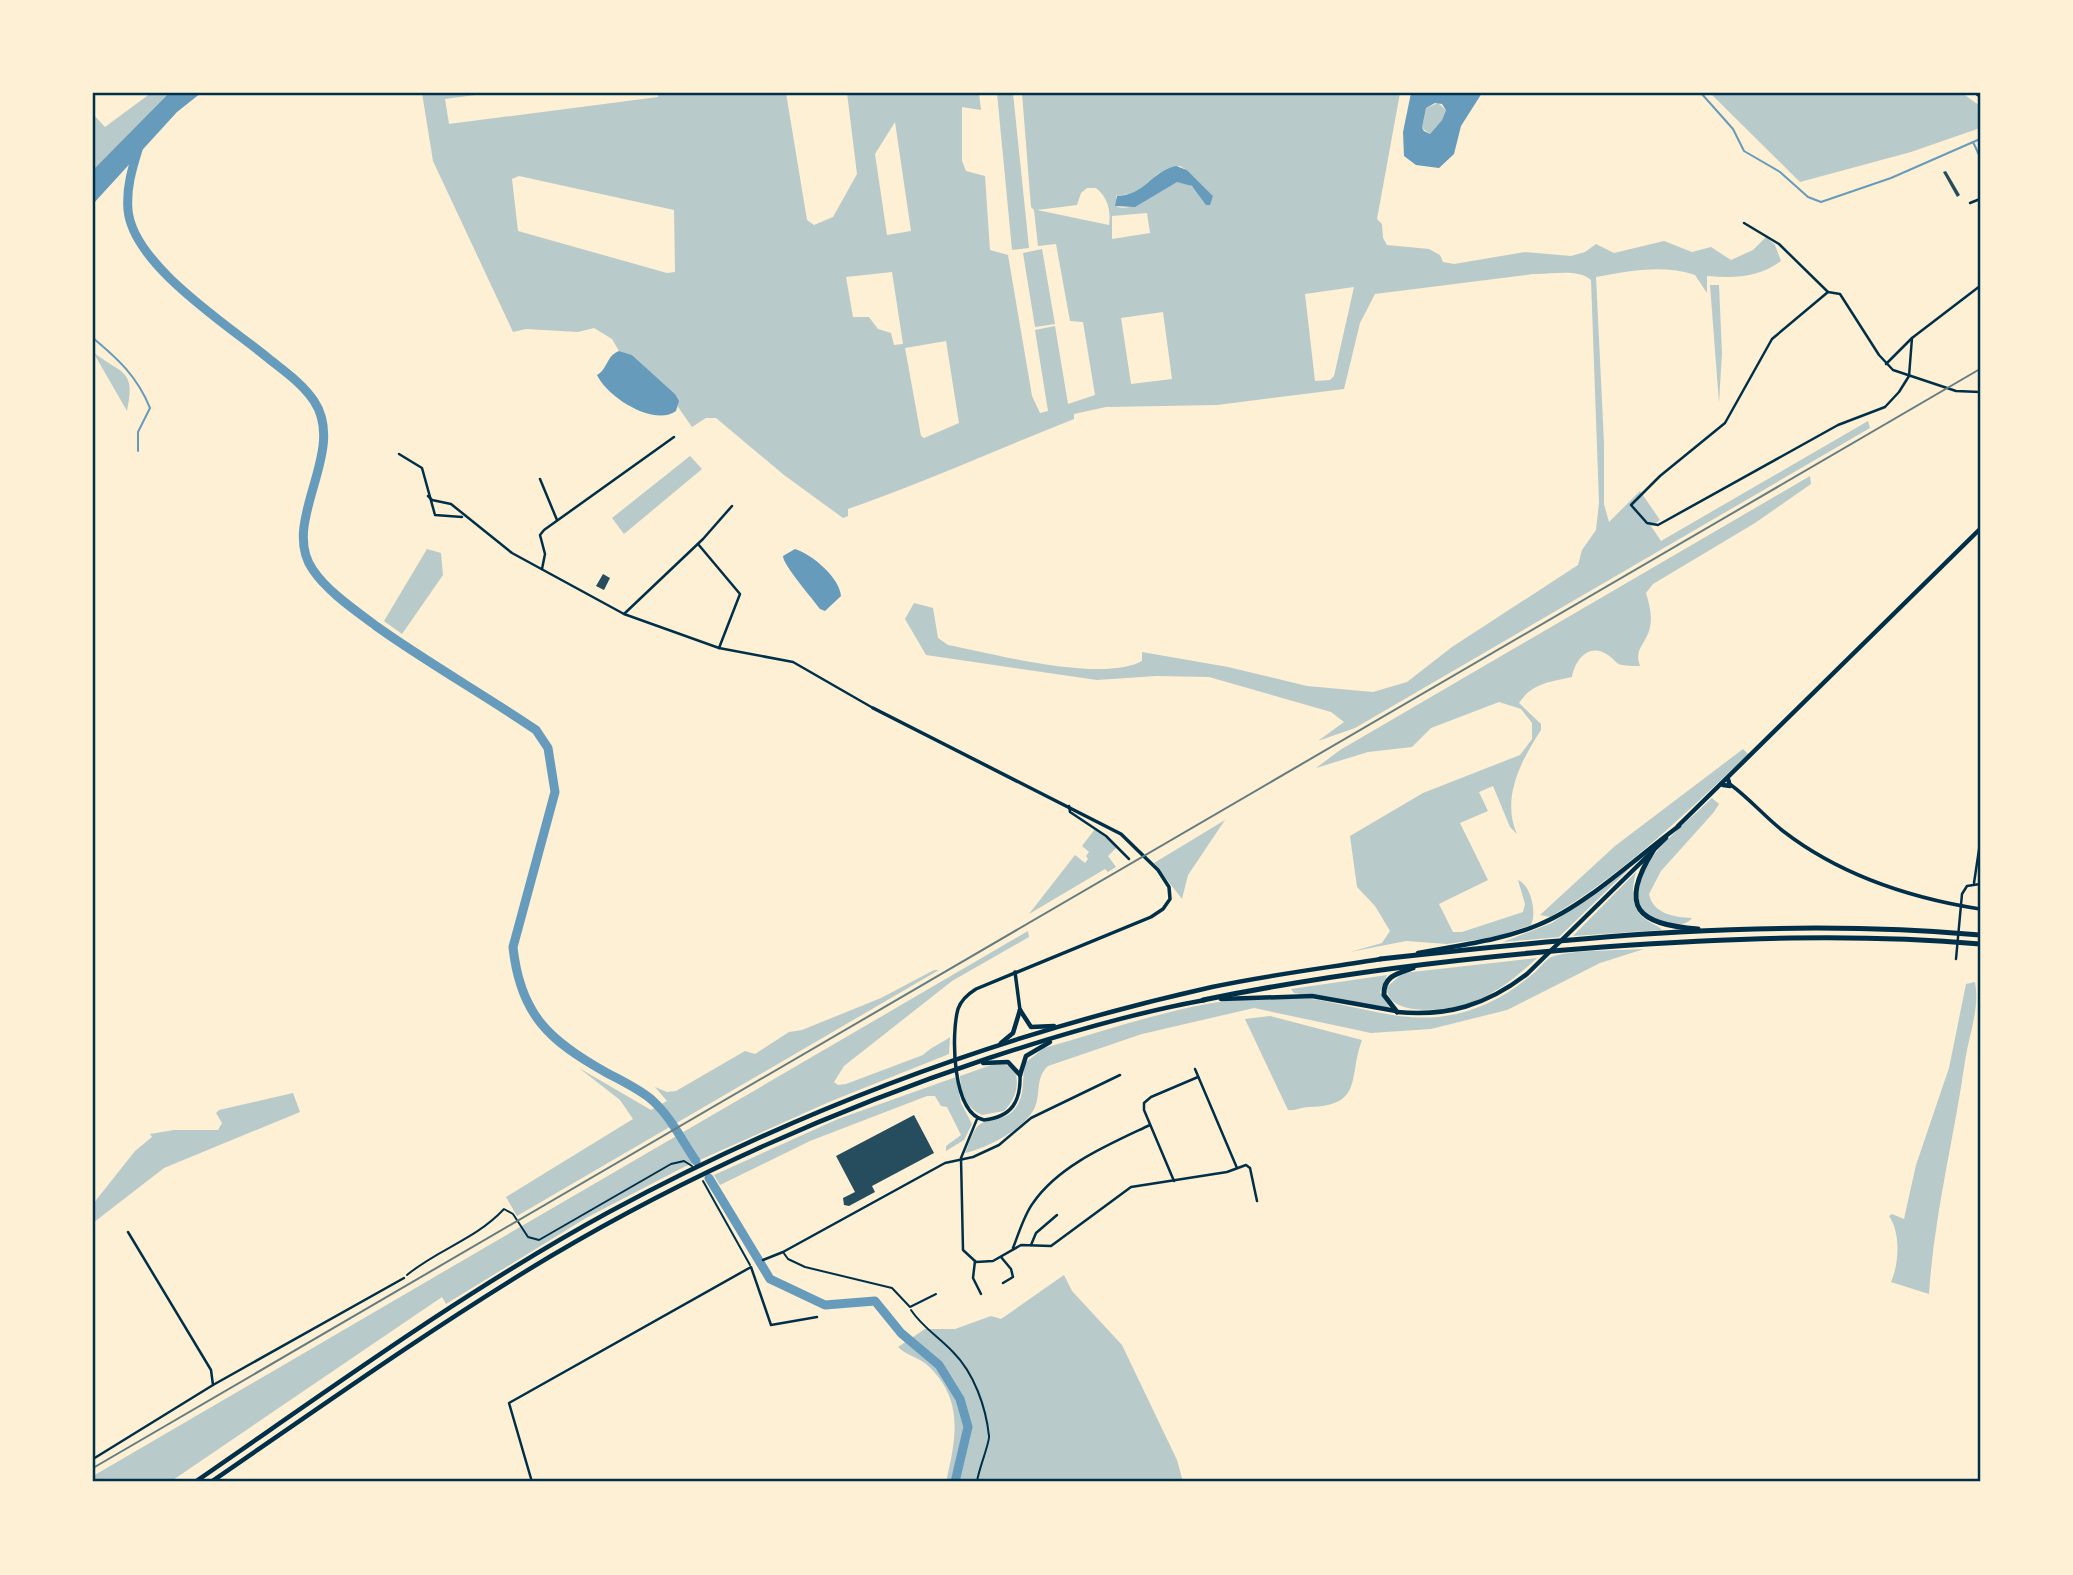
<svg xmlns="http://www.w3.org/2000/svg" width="2073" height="1575" font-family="Rubik,sans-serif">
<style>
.green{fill:#b9caca;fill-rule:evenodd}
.water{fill:#669bbc;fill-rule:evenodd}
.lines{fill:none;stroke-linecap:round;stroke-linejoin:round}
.stream{stroke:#669bbc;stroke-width:2}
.river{stroke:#669bbc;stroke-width:9}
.building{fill:#264d5e}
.path{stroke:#003049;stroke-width:2}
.service{stroke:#003049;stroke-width:2}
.minor{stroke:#003049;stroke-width:2.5}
.tertiary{stroke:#003049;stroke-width:3.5}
.secondary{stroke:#003049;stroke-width:4.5}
.trunk{stroke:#003049;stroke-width:4.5}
.motorway{stroke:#003049;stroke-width:5}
.rail{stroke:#657d81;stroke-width:2}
.neatline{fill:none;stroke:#003049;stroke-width:2.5}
</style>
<rect width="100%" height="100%" fill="#fdf0d5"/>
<g class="green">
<path d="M151 93H169L93 170V114L105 127Z"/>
<path d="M422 93H490L445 99 449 124 658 97V93H786L807 220 814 225 833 217 857 174 847 93H979L981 110 962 107V161L966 171 985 176 990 250 1008 255 1032 396 1040 413 1048 411 1035 330 1055 326 1068 404 1095 395 1083 322 1070 321 1056 244 1038 246 1034 210 1031 207 1022 93H1400L1377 219 1382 224 1383 238 1387 245 1429 249 1440 255 1443 262 1454 264 1525 252 1571 256 1585 252 1596 244 1614 253 1664 241 1692 252 1711 247 1731 260 1753 250 1766 237 1775 245 1781 261C1758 278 1735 278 1707 276V293L1695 275C1663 264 1628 271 1596 277L1604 443V504L1609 522 1640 491 1660 520 1651 526 1661 541 1868 421 1870 428 1355 728 1318 741 1344 722 1331 712 1209 677 1156 676 1097 680 926 655 905 619 914 603 933 608 938 638 948 645C994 654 1102 683 1142 661V652L1228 667 1307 686 1373 692 1407 682 1452 647 1578 565 1582 550 1596 530 1599 503 1591 280C1577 268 1550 275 1533 274L1375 294 1360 323 1344 389 1217 405 1106 407 1074 414V419C998 449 925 482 848 509V516L843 518 784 475 716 418H706L692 427 678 407 675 394 632 355 619 351 612 339 594 328 578 332 526 329 513 332 433 161ZM895 122 911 231 887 235 875 154ZM1180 166 1187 170 1213 196C1198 193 1186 178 1172 183 1152 189 1139 212 1117 207L1116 196 1136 193 1159 173ZM519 176 674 210 675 272 667 273 518 231 512 179ZM1087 188H1096C1108 198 1111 210 1109 225L1037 210 1077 205 1081 193ZM1147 213 1150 233 1112 239V216ZM892 272 903 344 894 345 891 333 878 329 869 317H853L846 277ZM1354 287 1334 376 1330 380 1315 381 1305 294ZM1163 312 1172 379 1131 384 1121 318ZM946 341 959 423 924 438 921 436 905 348Z"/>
<path d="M997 93H1013L1029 248 1012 250Z"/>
<path d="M1710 93H1962L1980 106V128L1911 152 1800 182Z"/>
<path d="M1438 103 1446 110 1442 120 1430 134 1422 128 1426 108Z"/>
<path d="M1042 249 1055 324 1035 327 1023 253Z"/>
<path d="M1710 285H1719L1722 353 1719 403Z"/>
<path d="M93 352C120 374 137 368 127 411Z"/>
<path d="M690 456 702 469 624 534 612 518Z"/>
<path d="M1810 476 1811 484 1755 523 1653 584 1646 593C1650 606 1653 618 1649 631 1644 646 1634 649 1640 666 1634 666 1627 666 1622 665 1616 664 1613 658 1608 655 1589 642 1575 660 1572 677 1550 682 1532 683 1519 703L1541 724V730C1521 761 1501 798 1517 834L1510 827 1493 786 1479 792 1488 811 1460 823 1488 880 1439 904 1453 932H1462L1523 912 1525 904 1518 880C1531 885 1537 913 1531 925L1495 937 1447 944 1406 941 1350 952 1382 943 1390 931 1375 906 1357 887 1350 836 1423 793 1520 755 1532 739V723L1521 709 1499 702 1431 728 1412 747 1368 752 1316 768 1340 750Z"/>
<path d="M427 549 441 553 443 575 402 634 384 621Z"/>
<path d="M1743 749 1748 754C1687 812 1624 874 1550 917L1540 915 1615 846Z"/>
<path d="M1712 798 1719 804 1714 812 1661 871 1649 894C1653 914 1674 917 1692 918 1679 934 1644 920 1639 901 1636 892 1641 879 1645 870 1655 846 1693 817 1712 798Z"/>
<path d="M1225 820 1188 875 1182 899 1154 863Z"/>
<path d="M1095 829 1117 847 1108 856 1116 867 1108 872 1105 869 1029 914 1075 855 1085 863 1088 859 1086 856 1089 852 1082 846Z"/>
<path d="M1630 868 1559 937 1503 942 1552 923Z"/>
<path d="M1636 872C1631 891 1630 910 1648 921 1654 925 1659 926 1662 930L1573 936Z"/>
<path d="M1028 931 1029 937 952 981 844 1066 834 1082 838 1085 846 1084 923 1055C931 1047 942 1043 950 1037L949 1054 829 1102 684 1167 586 1218 446 1304 442 1297 170 1482H93V1476Z"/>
<path d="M1644 949 1600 963 1507 1010 1431 1029 1371 1033 1254 1008 1142 1034 1048 1066C1035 1078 1041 1093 1035 1107 1025 1129 987 1148 965 1153 969 1145 971 1134 977 1127 988 1115 1009 1125 1019 1102 1025 1090 1022 1076 1025 1063L1044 1048C1123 1026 1210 993 1293 997 1343 1000 1395 1024 1445 1016 1480 1011 1508 995 1534 973 1540 968 1546 958 1554 956 1579 949 1617 951 1644 949Z"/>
<path d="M1537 958C1518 976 1500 990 1476 1001 1456 1010 1386 1020 1387 987L1403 973Z"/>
<path d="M934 970H939L517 1216 506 1197 633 1119 620 1100 579 1068 651 1110 667 1101 655 1087 667 1092 676 1091 745 1051 755 1054 789 1032 802 1030 881 998Z"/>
<path d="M1387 975 1380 992 1390 1008 1294 993 1291 989Z"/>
<path d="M1975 982C1980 1009 1969 1034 1965 1061 1954 1139 1934 1215 1929 1294L1891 1282C1899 1264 1901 1233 1889 1216L1892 1214 1904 1219 1916 1165 1949 1068 1966 984Z"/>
<path d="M1270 1016 1362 1040C1348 1077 1364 1106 1309 1107 1302 1107 1295 1111 1288 1110L1245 1019Z"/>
<path d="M997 1063 1013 1067C1021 1083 1016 1098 1004 1111L982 1115C966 1108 961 1093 960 1076Z"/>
<path d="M956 1077 961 1103 972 1124 964 1140 946 1151V1146L961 1135 947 1107 941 1106 935 1096H927L810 1141 720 1185 714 1175 838 1119Z"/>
<path d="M293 1093 300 1112 164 1168 93 1223V1204L135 1151 152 1137 150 1134 174 1130H218L222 1123 216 1113 219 1110Z"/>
<path d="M1064 1275 1072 1291 1122 1345 1177 1460 1183 1482H946C956 1439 965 1398 926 1364 918 1357 907 1356 898 1347L925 1329H955L991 1316 1001 1319Z"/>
</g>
<g class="water">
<path d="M169 93H201L177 112 93 204V170Z"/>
<path d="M1411 93H1482L1461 126 1454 154 1439 168 1416 165 1404 156 1403 132ZM1435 103 1442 104 1446 110 1442 120 1430 134 1424 131 1422 128 1426 108Z"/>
<path d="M1176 166 1187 170 1213 196 1210 205H1206L1192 186 1177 182 1135 207 1115 206 1117 196C1146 195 1150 172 1176 166Z"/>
<path d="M619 351 632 355 675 394 679 401 676 411C654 427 607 397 597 375 608 369 606 356 619 351Z"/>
<path d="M795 549C812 554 840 578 841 596L825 611 820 609C812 598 783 565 783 556Z"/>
</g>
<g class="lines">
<g class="stream">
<path d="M1701 93 1733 129 1744 151 1780 172 1808 197 1821 202 1891 178 1980 139"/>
<path d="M1973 142 1980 157"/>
<path d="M93 338C118 359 137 376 150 408L138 432V451"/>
</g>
<g class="river">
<path d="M140 143C133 166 126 186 128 210 133 265 228 325 268 358 284 371 302 383 314 401 348 452 279 522 313 570 328 592 355 610 376 626 428 663 483 694 536 730L548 748 555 792 513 947C520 1014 549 1041 607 1073 622 1081 639 1089 652 1100 671 1117 682 1141 696 1161"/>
<path d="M709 1178 770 1279 825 1305 875 1301 901 1333 939 1365 960 1399 968 1427 955 1482"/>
</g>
</g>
<g class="building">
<path d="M1946 171 1960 195 1957 197 1943 172Z"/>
<path d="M603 574 610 578 604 590 596 586Z"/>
<path d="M914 1115 934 1153 872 1186 875 1192 849 1206 844 1205 843 1198 855 1192 836 1156Z"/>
</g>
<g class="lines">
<g class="path">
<path d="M703 1181 750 1265"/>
<path d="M407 1275C438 1249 475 1240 504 1209L513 1214 528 1237 539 1240 671 1164 684 1161 692 1166"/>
<path d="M911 1310C922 1327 939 1337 953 1352 974 1373 986 1407 989 1436 990 1442 978 1471 977 1482"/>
</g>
<path class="service" d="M783 1252 788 1259 805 1267 892 1288 910 1307 936 1294"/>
<g class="minor">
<path d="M1970 203 1980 199"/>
<path d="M1744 223 1779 244 1828 292 1840 294 1879 355 1893 370 1956 391 1980 392"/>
<path d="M1828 292 1772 339 1725 423 1660 476 1631 505 1647 523 1658 525 1838 425 1885 407 1899 392 1909 376 1912 338"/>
<path d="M1886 364 1912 338 1980 286"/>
<path d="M399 454 422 468 435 515 462 517"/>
<path d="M540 479 557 520"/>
<path d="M428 496 432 500 451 504 512 553 624 614 719 648 793 662 873 708"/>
<path d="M698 544 740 594 719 648"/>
<path d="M542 569 545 554 540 535 544 530 674 437"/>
<path d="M624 614 703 539 732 506"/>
<path d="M1069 806 1070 812 1106 836 1129 859"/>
<path d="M1974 883 1980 843"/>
<path d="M1956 959 1962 894 1967 886 1980 884"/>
<path d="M1195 1069 1237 1168"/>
<path d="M977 1119 961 1158 963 1250 976 1262 993 1261 1021 1245 1051 1246 1131 1187 1227 1172 1246 1165 1250 1168 1257 1201"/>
<path d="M1174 1181 1144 1110V1103L1151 1097 1198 1077"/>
<path d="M128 1232 211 1370 213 1385"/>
<path d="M1031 1245 1036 1233 1057 1215"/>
<path d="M1013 1248C1019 1233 1024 1215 1033 1203 1059 1165 1110 1144 1150 1125"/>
<path d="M1001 1257 1011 1269 1013 1277 1003 1283"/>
<path d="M763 1260 783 1252 945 1163 973 1157 999 1145 1031 1118 1120 1075"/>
<path d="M975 1261 973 1278 981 1294"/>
<path d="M93 1459 213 1385 404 1278"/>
<path d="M532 1482 509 1403 751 1267 771 1325 817 1317"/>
</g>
<g class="tertiary">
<path d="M1976 93 1980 96"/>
<path d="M873 708 1121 834 1158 870 1169 887 1170 899 1163 909 1151 917 976 989C968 994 961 1000 958 1009 951 1034 952 1114 984 1120 1012 1117 1021 1101 1020 1075"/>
<path d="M1731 785C1750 799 1765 817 1783 831 1840 875 1910 898 1980 909"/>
<path d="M1015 972 1020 1010"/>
</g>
<g class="secondary">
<path d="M1723 785 1730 786 1728 779"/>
<path d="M1678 826 1980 529"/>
<path d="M1397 1012C1447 1017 1487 1005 1527 974L1666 838"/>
</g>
<g class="trunk">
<path d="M1418 953C1458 945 1500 941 1538 925 1584 907 1638 856 1679 826"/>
<path d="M1221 999 1312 996 1396 1011"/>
<path d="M1020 1010 1031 1027 1054 1026"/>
<path d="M1001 1043 1013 1033 1020 1010"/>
<path d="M983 1063 1008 1062 1020 1075"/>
<path d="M1020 1075 1026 1056 1050 1042"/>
<path d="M195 1482C330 1389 464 1291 609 1212 798 1110 1002 1034 1212 987 1268 975 1325 968 1381 959"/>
<path d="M211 1482C323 1405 434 1326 551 1256 689 1174 837 1109 989 1058 1059 1035 1132 1013 1205 1000"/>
</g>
<g class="motorway">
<path d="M1653 851C1618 907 1638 925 1698 929"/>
<path d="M1380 959C1579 937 1780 917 1980 935"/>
<path d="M1203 1000C1335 973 1468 957 1603 947 1730 938 1854 933 1980 944"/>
<path d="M1397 1012 1384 995C1383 976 1398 973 1413 968"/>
</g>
<path class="rail" d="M93 1468 1980 369"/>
</g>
<rect width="2073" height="1575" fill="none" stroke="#fdf0d5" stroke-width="189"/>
<rect x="94" y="94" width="1885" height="1386" class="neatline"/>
</svg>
